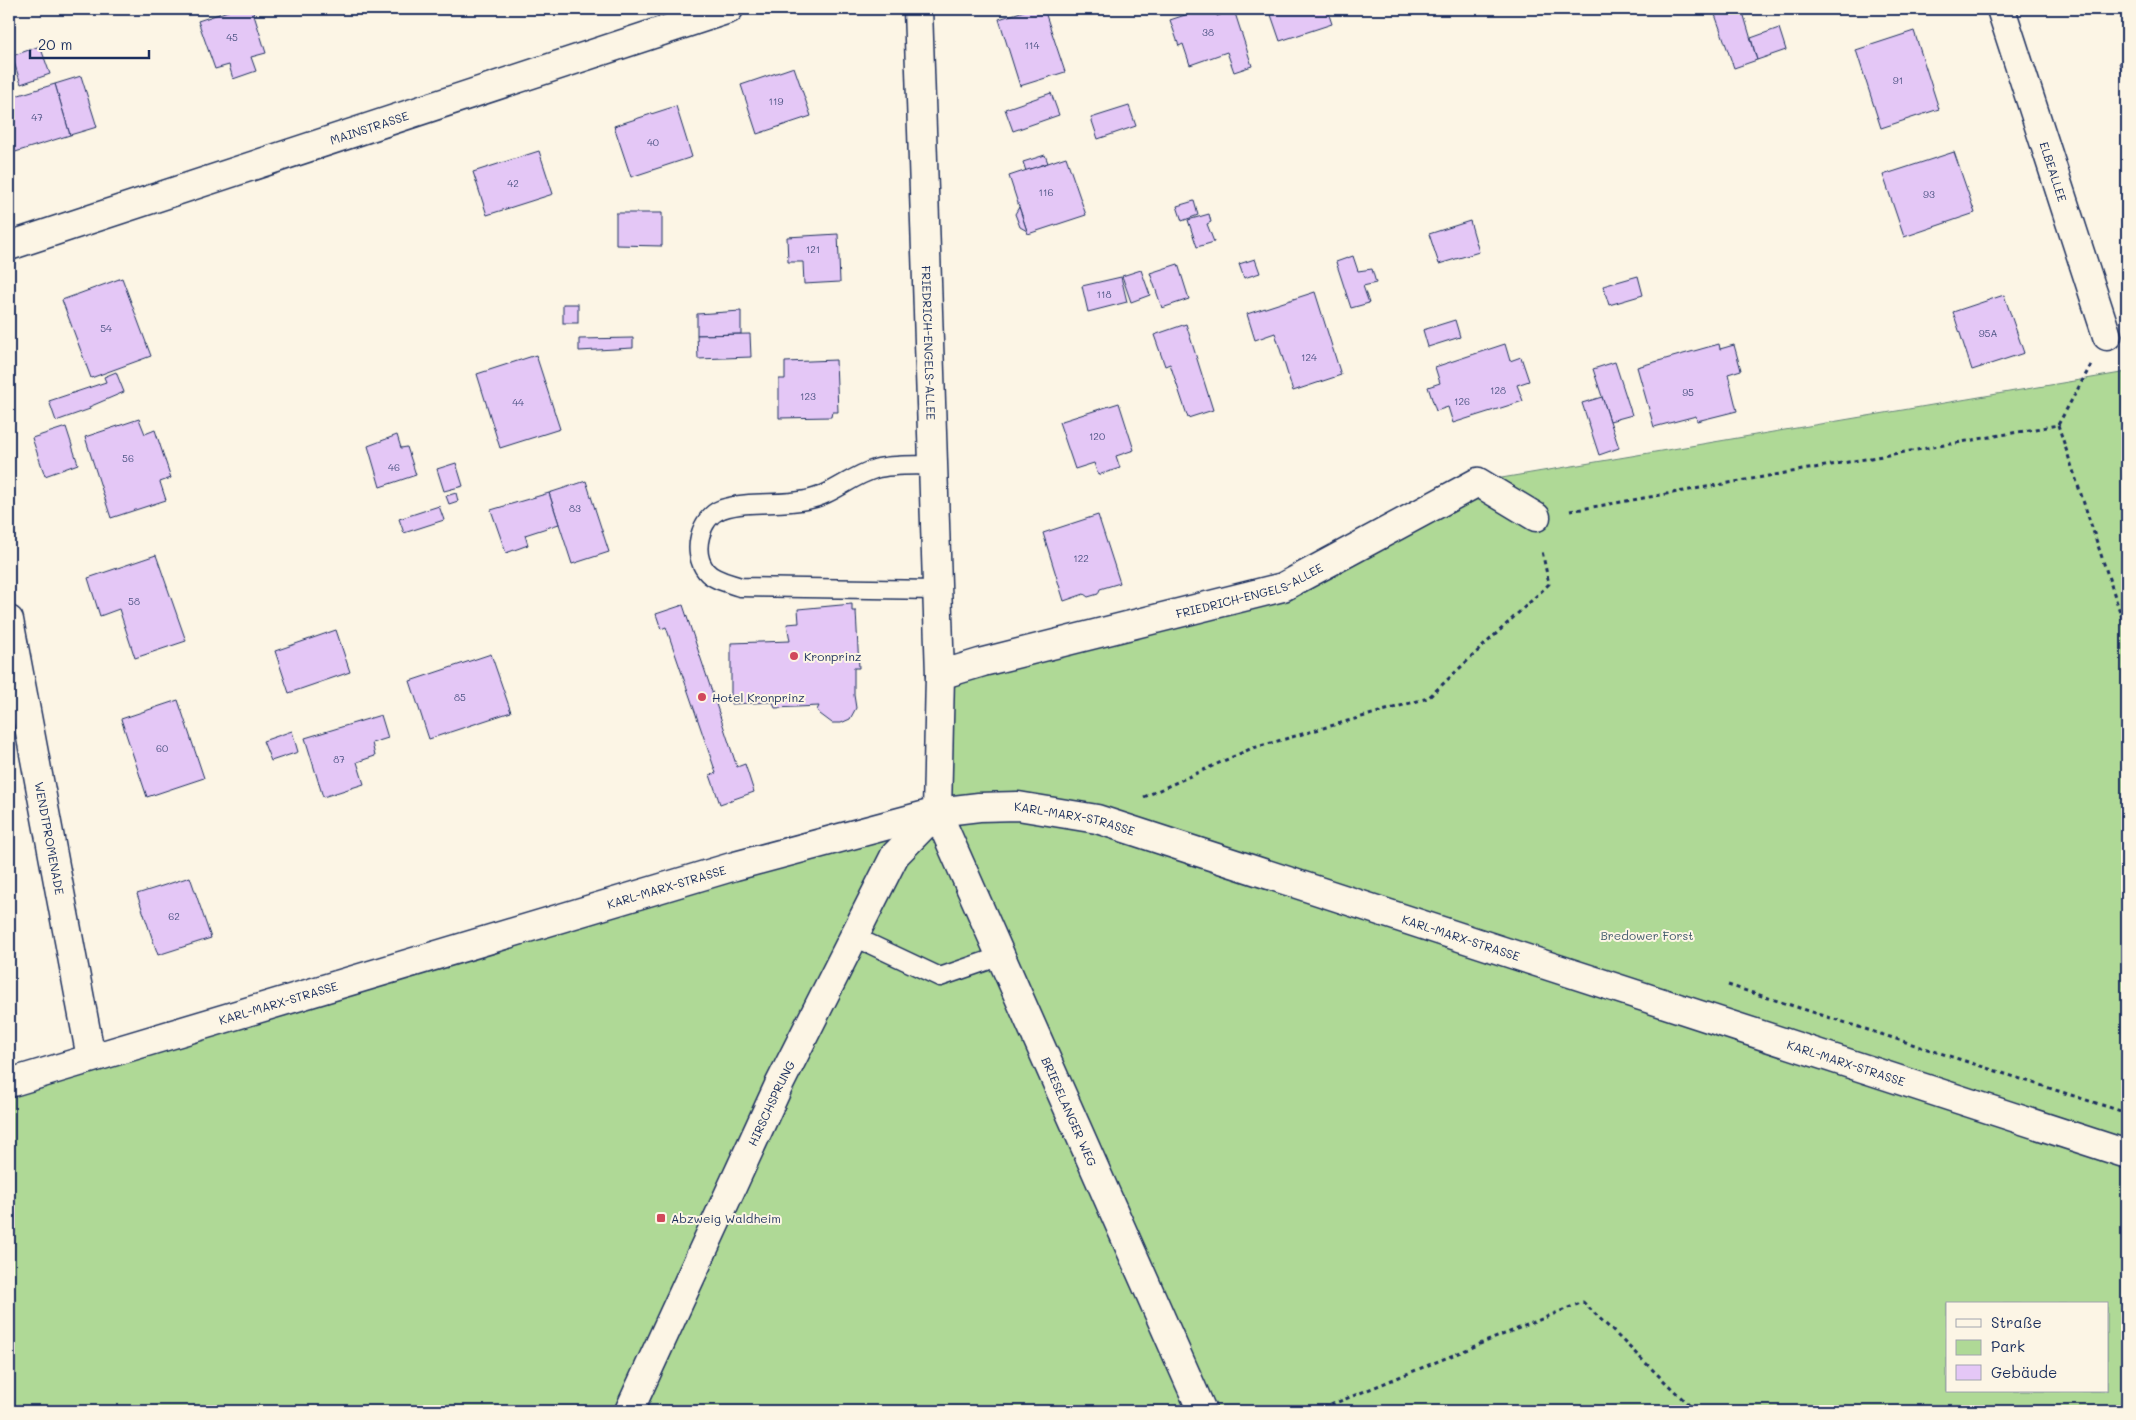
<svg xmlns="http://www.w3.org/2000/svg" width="2136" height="1420" font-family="Mali,sans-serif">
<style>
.green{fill:#afd996;stroke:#65847a;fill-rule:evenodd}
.building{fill:#e4c7f6;stroke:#1b2f5e}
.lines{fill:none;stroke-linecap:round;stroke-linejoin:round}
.lane-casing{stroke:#1b2f5e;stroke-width:21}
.street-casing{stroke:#1b2f5e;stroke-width:31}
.secondary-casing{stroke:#1b2f5e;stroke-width:31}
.path{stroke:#1b2f5e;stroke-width:3;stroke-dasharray:4 4;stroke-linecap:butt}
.lane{stroke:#fcf5e5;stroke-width:18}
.street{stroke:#fcf5e5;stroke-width:28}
.secondary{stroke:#fcf5e5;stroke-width:28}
.poi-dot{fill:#d1495b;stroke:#fcf5e5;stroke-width:2}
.labels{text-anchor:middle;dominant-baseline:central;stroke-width:4;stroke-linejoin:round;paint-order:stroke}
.number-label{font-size:10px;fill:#4d5584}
.street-label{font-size:12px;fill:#1b2f5e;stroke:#fcf5e5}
.poi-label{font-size:12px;fill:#1b2f5e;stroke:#fcf5e5;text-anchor:start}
.park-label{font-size:12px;fill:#405a6c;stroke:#fcf5e5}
</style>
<rect width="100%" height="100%" fill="#fcf5e5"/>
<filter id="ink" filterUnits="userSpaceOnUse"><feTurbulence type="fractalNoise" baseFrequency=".02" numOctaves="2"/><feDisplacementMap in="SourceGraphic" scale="10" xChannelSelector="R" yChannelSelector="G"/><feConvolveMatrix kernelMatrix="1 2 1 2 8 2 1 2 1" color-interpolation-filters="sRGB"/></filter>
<g filter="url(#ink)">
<path class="green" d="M2127 372V1411H9V1096L937 812 940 675 1283 587 1478 482ZM1947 1304H2107V1391H1947Z"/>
<g class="building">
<path d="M234 9H252L266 53 251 57 256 71 233 79 229 65 215 69 198 21Z"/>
<path d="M1030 9H1044L1065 72 1020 86 999 19Z"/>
<path d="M1192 9H1215L1217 16 1234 10 1252 66 1234 72 1227 52 1190 65 1183 44 1179 46 1170 20 1185 15 1184 11Z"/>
<path d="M1269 9H1327L1332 24 1280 41Z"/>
<path d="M1713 9H1742L1757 60 1734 68Z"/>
<path d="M1779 28 1786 50 1757 60 1751 38Z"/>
<path d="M1914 31 1939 109 1881 128 1856 50Z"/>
<path d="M40 46 50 74 21 84 12 56Z"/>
<path d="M2127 60V80L2125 81 2119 63Z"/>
<path d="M794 67 811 116 757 134 741 85Z"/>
<path d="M81 76 97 127 70 135 55 84Z"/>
<path d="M55 84 70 135 9 154V98Z"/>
<path d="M1051 93 1059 115 1013 131 1005 109Z"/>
<path d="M676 106 692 157 631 177 614 126Z"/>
<path d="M1129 106 1136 126 1098 139 1091 118Z"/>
<path d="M539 151 553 194 487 215 473 172Z"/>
<path d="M1954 152 1975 213 1904 237 1883 175Z"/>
<path d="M1045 155 1048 163 1026 171 1023 162Z"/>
<path d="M1066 157 1086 215 1028 234 1009 176Z"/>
<path d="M1194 201 1198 215 1182 221 1177 206Z"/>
<path d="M1019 207 1027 231 1020 227 1015 214Z"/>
<path d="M616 213H662V246L616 245Z"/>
<path d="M1209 214 1211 222 1207 224 1214 242 1197 247 1188 220Z"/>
<path d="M1470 221 1479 252 1439 264 1429 234Z"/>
<path d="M838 234 840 282 804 284 803 262H788L787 237Z"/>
<path d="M1353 256 1358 271 1372 269 1376 283 1363 286 1369 303 1351 308 1336 262Z"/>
<path d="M1255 259 1260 273 1244 278 1239 264Z"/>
<path d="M1178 264 1189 299 1162 308 1150 273Z"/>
<path d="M1141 270 1150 295 1131 302 1122 276Z"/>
<path d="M1638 276 1643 295 1609 305 1603 286Z"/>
<path d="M1121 277 1127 302 1088 312 1082 286Z"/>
<path d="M122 278 151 356 91 378 62 300Z"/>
<path d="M1315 292 1341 375 1293 391 1275 333 1255 340 1247 314Z"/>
<path d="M2004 295 2024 353 1972 370 1953 312Z"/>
<rect x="563" y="304" width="15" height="19"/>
<path d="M741 311V334L697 335V314Z"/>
<path d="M1455 320 1460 337 1428 347 1423 330Z"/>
<path d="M1186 324 1213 410 1188 418 1170 364 1165 366 1154 335Z"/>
<path d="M750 334 751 357 698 359 697 335Z"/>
<path d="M633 338V348L579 351V339Z"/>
<path d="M1505 344 1510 361 1521 357 1529 381 1517 385 1523 401 1453 423 1448 407 1436 411 1428 387 1440 383 1435 367Z"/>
<path d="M1719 344 1720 349 1734 345 1741 370 1728 374 1737 411 1697 421 1696 416 1654 427 1637 367Z"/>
<path d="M536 355 560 429 500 448 477 374Z"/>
<path d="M836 360 838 412H832L831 417 779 418V379H785V362Z"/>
<path d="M1615 362 1632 415 1610 421 1593 369Z"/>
<path d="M116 372 124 392 89 407 90 409 56 421 49 401 106 382 104 377Z"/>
<path d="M1602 397 1619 448 1599 455 1582 403Z"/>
<path d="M1119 403 1134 450 1116 456 1120 468 1098 475 1094 463 1075 469 1059 422Z"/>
<path d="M139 419 145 434 155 430 171 478 160 482 166 500 111 518 85 437Z"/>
<path d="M66 427 78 464 45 476 32 438Z"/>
<path d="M397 435 401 448 407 447 416 475 380 487 368 446Z"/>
<path d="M456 463 463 486 444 491 437 469Z"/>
<path d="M586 481 609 552 572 564 549 493Z"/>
<path d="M456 493 458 501 449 504 446 496Z"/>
<path d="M549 493 559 524 525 535 528 545 506 553 491 510Z"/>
<path d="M439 506 444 520 404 533 399 519Z"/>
<path d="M1098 515 1120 583 1100 589 1098 594 1088 597 1084 594 1064 601 1043 533Z"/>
<path d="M156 555 186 641 135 658 119 609 100 616 88 578Z"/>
<path d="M852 604V611H856L859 668H854V695L856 708 850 719 841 723H832L820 714 817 710 819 706 775 708 773 702 731 704V643L790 641 787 624 799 623 798 609Z"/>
<path d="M683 605 737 767 745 764 754 792 720 804 710 775 716 773 666 627 661 629 656 614Z"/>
<path d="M336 630 350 672 289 693 275 651Z"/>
<path d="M491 654 511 712 429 739 410 681Z"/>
<path d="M178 700 204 778 147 797 121 719Z"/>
<path d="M381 715 388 738 372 743 375 756 357 762 364 784 323 797 305 738Z"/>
<path d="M292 731 298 752 271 761 263 741Z"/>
<path d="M190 877 211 938 158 955 137 894Z"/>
</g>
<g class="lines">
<defs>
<g id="lane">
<path d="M933 465C915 466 893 464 875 469 851 476 831 496 806 500 778 506 749 500 722 509 700 517 691 552 706 571 713 580 729 583 740 587L937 590"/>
<path d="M855 937 940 977 1001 956"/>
</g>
<g id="street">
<path id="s1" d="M2001 9 2107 336"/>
<path id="s2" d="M9 246 729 9"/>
<path id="s3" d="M9 620 91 1058"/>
<path id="s4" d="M940 675 983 662 1283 587 1478 482 1536 517"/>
<path id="s5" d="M629 1411 778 1087 895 855 937 812 1202 1411"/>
</g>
<g id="secondary">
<path id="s6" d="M918 9 940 675 937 812"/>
<path id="s7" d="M9 1083 735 866 937 812 979 807 1018 806 1097 819 2127 1154"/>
</g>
</defs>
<use href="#lane" class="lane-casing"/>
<use href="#street" class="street-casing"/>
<use href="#secondary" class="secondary-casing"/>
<g class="path">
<path d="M2058 425 2127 633"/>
<path d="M1570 511 2058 425 2091 365"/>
<path d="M1144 797 1250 749 1428 698 1549 584 1542 551"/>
<path d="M1728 985 2127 1113"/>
<path d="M1316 1411 1583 1302 1695 1411"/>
</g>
<use href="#lane" class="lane"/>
<use href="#street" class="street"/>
<use href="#secondary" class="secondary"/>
</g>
</g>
<g class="poi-dot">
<circle cx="794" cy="656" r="5"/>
<circle cx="702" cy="697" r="5"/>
<rect x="656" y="1213" width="10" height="10" rx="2.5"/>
</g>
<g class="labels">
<g class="number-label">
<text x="1208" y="32">38</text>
<text x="232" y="37">45</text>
<text x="1032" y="45">114</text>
<text x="1898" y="80">91</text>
<text x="776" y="101">119</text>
<text x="37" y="117">47</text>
<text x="653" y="142">40</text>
<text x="513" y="183">42</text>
<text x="1046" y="192">116</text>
<text x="1929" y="194">93</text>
<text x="813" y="249">121</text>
<text x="1104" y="294">118</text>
<text x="106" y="328">54</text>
<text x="1988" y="333">95A</text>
<text x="1309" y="357">124</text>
<text x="1498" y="390">128</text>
<text x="1688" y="392">95</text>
<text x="808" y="396">123</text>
<text x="1462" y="401">126</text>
<text x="518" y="402">44</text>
<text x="1097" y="436">120</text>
<text x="128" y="458">56</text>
<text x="394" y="467">46</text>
<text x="575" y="508">83</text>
<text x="1081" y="558">122</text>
<text x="134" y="601">58</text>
<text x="460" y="697">85</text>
<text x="162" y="748">60</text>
<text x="339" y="759">87</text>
<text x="174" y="916">62</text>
</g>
<g class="street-label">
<text stroke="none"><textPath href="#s2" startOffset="379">MAINSTRASSE</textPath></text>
<text stroke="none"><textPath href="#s1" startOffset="171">ELBEALLEE</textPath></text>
<text stroke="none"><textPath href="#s6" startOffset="334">FRIEDRICH-ENGELS-ALLEE</textPath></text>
<text stroke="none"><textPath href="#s4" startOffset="321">FRIEDRICH-ENGELS-ALLEE</textPath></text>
<text stroke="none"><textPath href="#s7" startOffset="1106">KARL-MARX-STRASSE</textPath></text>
<text stroke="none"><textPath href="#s3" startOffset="222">WENDTPROMENADE</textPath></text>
<text stroke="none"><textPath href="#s7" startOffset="686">KARL-MARX-STRASSE</textPath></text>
<text stroke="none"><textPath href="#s7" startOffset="1511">KARL-MARX-STRASSE</textPath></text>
<text stroke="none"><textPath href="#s7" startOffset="281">KARL-MARX-STRASSE</textPath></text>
<text stroke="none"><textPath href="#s7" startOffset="1916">KARL-MARX-STRASSE</textPath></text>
<text stroke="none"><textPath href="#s5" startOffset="339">HIRSCHSPRUNG</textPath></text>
<text stroke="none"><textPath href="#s5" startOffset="1004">BRIESELANGER WEG</textPath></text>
</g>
<g class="poi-label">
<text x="804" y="656">Kronprinz</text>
<text x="712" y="697">Hotel Kronprinz</text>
<text x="671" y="1218">Abzweig Waldheim</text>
</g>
<g class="park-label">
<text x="1647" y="935">Bredower Forst</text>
</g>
</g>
<rect width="2136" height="1420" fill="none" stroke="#fcf5e5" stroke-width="30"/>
<rect x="15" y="15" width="2106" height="1390" fill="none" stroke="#1b2f5e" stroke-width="2" filter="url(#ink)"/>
<rect x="1946" y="1302" width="162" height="90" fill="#fcf5e5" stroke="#a2a6af"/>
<rect x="1956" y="1319" width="25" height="8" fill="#fcf5e5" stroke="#a2a6af"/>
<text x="1991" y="1328" font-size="15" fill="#1b2f5e">Straße</text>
<rect x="1956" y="1340" width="25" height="15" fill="#afd996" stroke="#a2a6af"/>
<text x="1991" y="1352" font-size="15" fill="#1b2f5e">Park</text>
<rect x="1956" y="1365" width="25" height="15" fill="#e4c7f6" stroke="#a2a6af"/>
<text x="1991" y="1378" font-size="15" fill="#1b2f5e">Gebäude</text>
<path d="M30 50v8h119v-8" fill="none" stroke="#1b2f5e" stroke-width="2.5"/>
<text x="38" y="50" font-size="15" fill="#1b2f5e" stroke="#fcf5e5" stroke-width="4" paint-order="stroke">20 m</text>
</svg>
